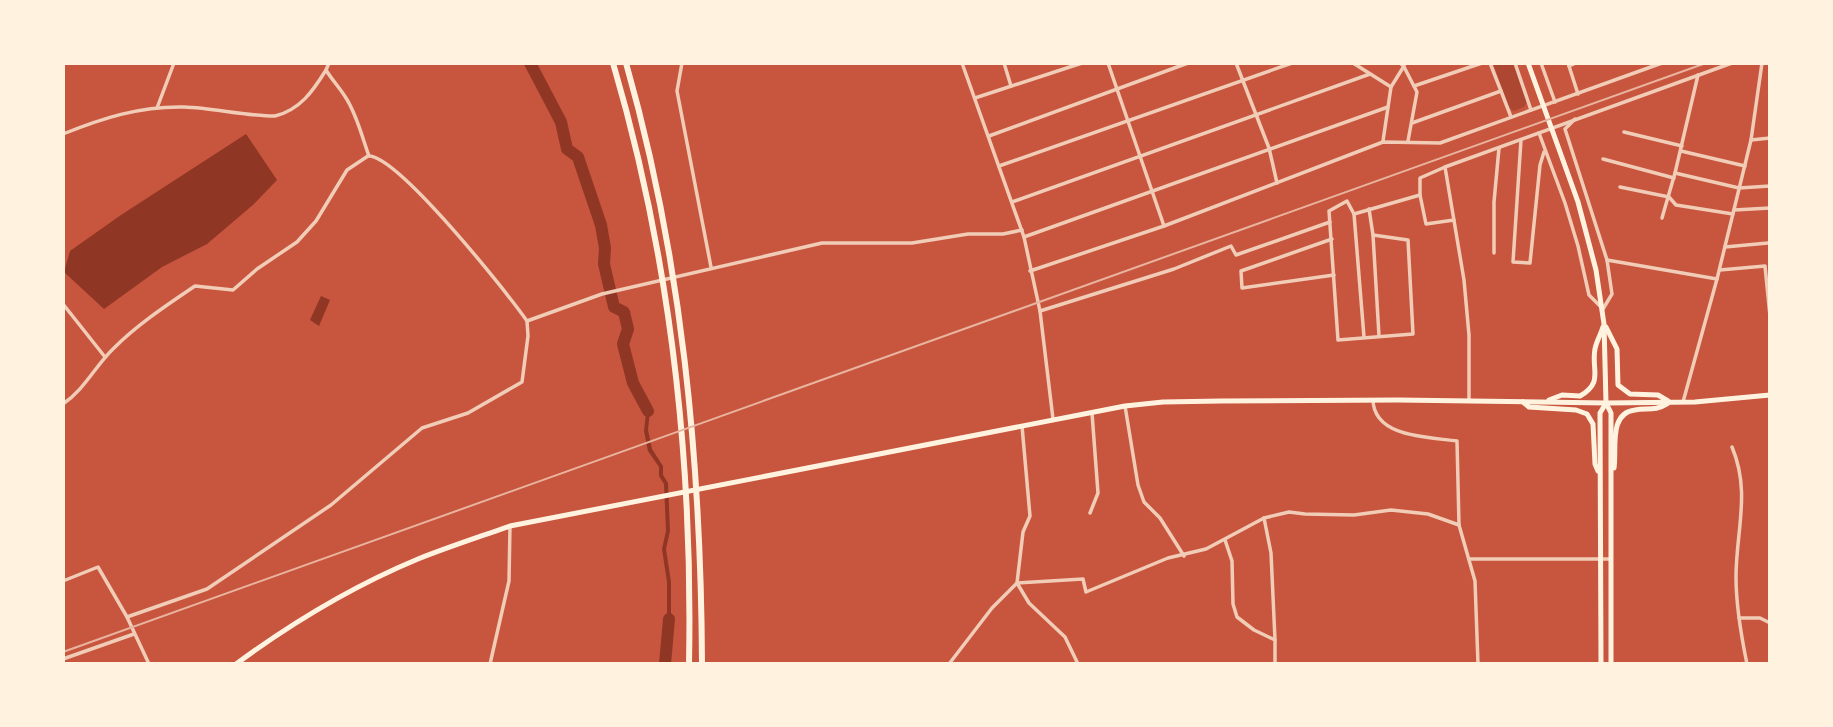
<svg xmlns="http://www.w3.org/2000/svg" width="1833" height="727" font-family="Barlow,sans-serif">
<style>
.green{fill:#ae4732}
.water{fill:#8f3625}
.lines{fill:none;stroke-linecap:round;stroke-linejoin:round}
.river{stroke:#8f3625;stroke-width:12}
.minor{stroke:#f1ccb7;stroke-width:3.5}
.trunk{stroke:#fff3e0;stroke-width:5}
.motorway{stroke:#fff3e0;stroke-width:6}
.rail{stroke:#e9b49f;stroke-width:2}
</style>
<rect width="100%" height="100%" fill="#c8553d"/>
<path class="green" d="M1493 63H1513L1527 102 1524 107 1514 111 1509 108Z"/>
<g class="water">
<path d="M246 134 277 180 254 204 207 244 162 267 104 309 64 272 70 251 121 215Z"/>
<path d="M321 296 330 300 319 326 310 320Z"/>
<path d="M642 395 650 411 648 430 652 449 663 466V475L668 483 670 531 666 549 671 582V634L667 633V582L662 549 666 531 664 484 659 476V467L648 451 644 431 646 413 638 397Z"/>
</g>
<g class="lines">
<g class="river">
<path d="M530 63 561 122 567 149 578 157 582 169 601 225 605 248 604 264 614 307 624 312 628 329 623 344 633 383 648 411"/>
<path d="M665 664 669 619"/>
</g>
<g class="minor">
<path d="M682 63 677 91 711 267"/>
<path d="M962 63 1024 237 1040 311 1053 419"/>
<path d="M1004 63 1011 86"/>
<path d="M1108 63 1164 226"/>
<path d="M1236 63 1269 148 1277 183"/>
<path d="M1353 63 1391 87 1383 141"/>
<path d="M1402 63 1417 92 1408 141"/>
<path d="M1515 63 1531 110"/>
<path d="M1541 63 1555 102"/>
<path d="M1568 63 1578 94"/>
<path d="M1569 66 1576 63"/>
<path d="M1414 86 1482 63"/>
<path d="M1391 87 1404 66 1400 63"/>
<path d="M1501 91 1511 117"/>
<path d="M975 98 1082 63"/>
<path d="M157 108 174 63"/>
<path d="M1412 123 1501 91 1490 63"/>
<path d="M1624 132 1682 146"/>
<path d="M1539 133 1565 203 1578 246 1589 295 1603 309 1612 294 1607 260 1565 129 1575 119"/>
<path d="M63 134C103 118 140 106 184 107 214 108 245 116 275 116 300 110 313 91 326 70"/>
<path d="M989 136 1188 63"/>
<path d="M1521 140 1513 262 1530 263 1540 165 1544 152"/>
<path d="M1751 140 1770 138"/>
<path d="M1681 151 1745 166"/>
<path d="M1603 159 1674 178"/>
<path d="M999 166 1292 63"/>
<path d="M1445 167 1464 280 1469 335V401"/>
<path d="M1675 173 1698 75"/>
<path d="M1620 187 1669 197 1676 205 1733 214"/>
<path d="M1420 195 1426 224 1454 220"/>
<path d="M1012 202 1370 74"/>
<path d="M1369 209 1373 235 1379 336"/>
<path d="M1734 210 1770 208"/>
<path d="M1354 214 1364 337"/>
<path d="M1662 218 1675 173 1739 188 1770 186"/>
<path d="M1373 235 1408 240 1413 334 1338 340 1329 211 1347 201 1354 214 1420 195V178L1445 167 1732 63"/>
<path d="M1024 237 1388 107"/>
<path d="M1332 239 1241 271 1242 288 1334 275"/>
<path d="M1725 247 1768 243"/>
<path d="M1494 253V202L1499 148"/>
<path d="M1607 260 1717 279"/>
<path d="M1720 270 1765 266 1770 316"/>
<path d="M1030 271 1164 226 1383 142 1440 143 1662 63"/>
<path d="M63 304 105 357"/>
<path d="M1040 311 1174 269 1231 246 1236 255 1330 222"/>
<path d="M527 321 602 294 822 243H912L968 234H1003L1022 230"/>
<path d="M1373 400C1374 438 1430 437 1457 441L1459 525 1475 581 1478 664"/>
<path d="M1683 402 1717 279 1751 140 1762 63"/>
<path d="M63 404C85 389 95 366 114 348 138 324 167 305 195 286L233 290 257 269 297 242 316 221 347 170 368 156"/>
<path d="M1125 406 1138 485 1144 502 1160 518 1184 556"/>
<path d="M1022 426 1030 516 1023 532 1017 583 1029 603 1065 637 1078 664"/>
<path d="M1732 447C1751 492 1736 531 1736 577 1736 607 1741 635 1747 664"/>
<path d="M1090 513 1098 493 1092 413"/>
<path d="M1264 518 1271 553 1275 640"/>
<path d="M1225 540 1232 561 1233 604 1237 617 1254 630 1275 640V664"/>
<path d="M1469 559H1610"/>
<path d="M63 581 98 567 127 617 149 664"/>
<path d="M127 617 207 589 331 505 422 428 468 413 522 382 528 336 527 321C506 291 399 157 369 156 362 137 357 115 346 98 340 88 332 80 326 70L329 63"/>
<path d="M1739 618H1760L1770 623"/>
<path d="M63 659 134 634"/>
<path d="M490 664 509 581 510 526"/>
<path d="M949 664 992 608 1017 583 1083 579 1086 592 1168 558 1206 549 1264 518 1289 512 1305 514 1354 515 1391 510 1428 514 1459 525"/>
</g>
<g class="trunk">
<path d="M1528 63 1578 202 1596 270 1604 324 1606 403 1611 413V664"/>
<path d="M1606 327 1617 349 1618 385 1630 394 1658 395 1668 401"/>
<path d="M1549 400 1562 395 1580 396C1604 382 1591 370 1595 349 1596 342 1601 334 1603 327"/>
<path d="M1523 402 1529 407 1576 410 1587 414 1593 424 1595 464 1598 471"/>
<path d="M1614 468C1617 450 1608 413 1635 410 1647 408 1656 411 1667 404"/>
<path d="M236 664C293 622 353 586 418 559 448 547 479 537 510 526L1125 406 1163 402 1221 401 1398 400 1606 403 1695 402 1770 395"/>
<path d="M1601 664 1600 413 1606 403"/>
</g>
<g class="motorway">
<path d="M613 63C670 257 693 462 689 664"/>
<path d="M626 63C682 259 701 461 702 664"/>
</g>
<path class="rail" d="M63 652 1706 63"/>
</g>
<rect width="1833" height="727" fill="none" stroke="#fff3e0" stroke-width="130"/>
</svg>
